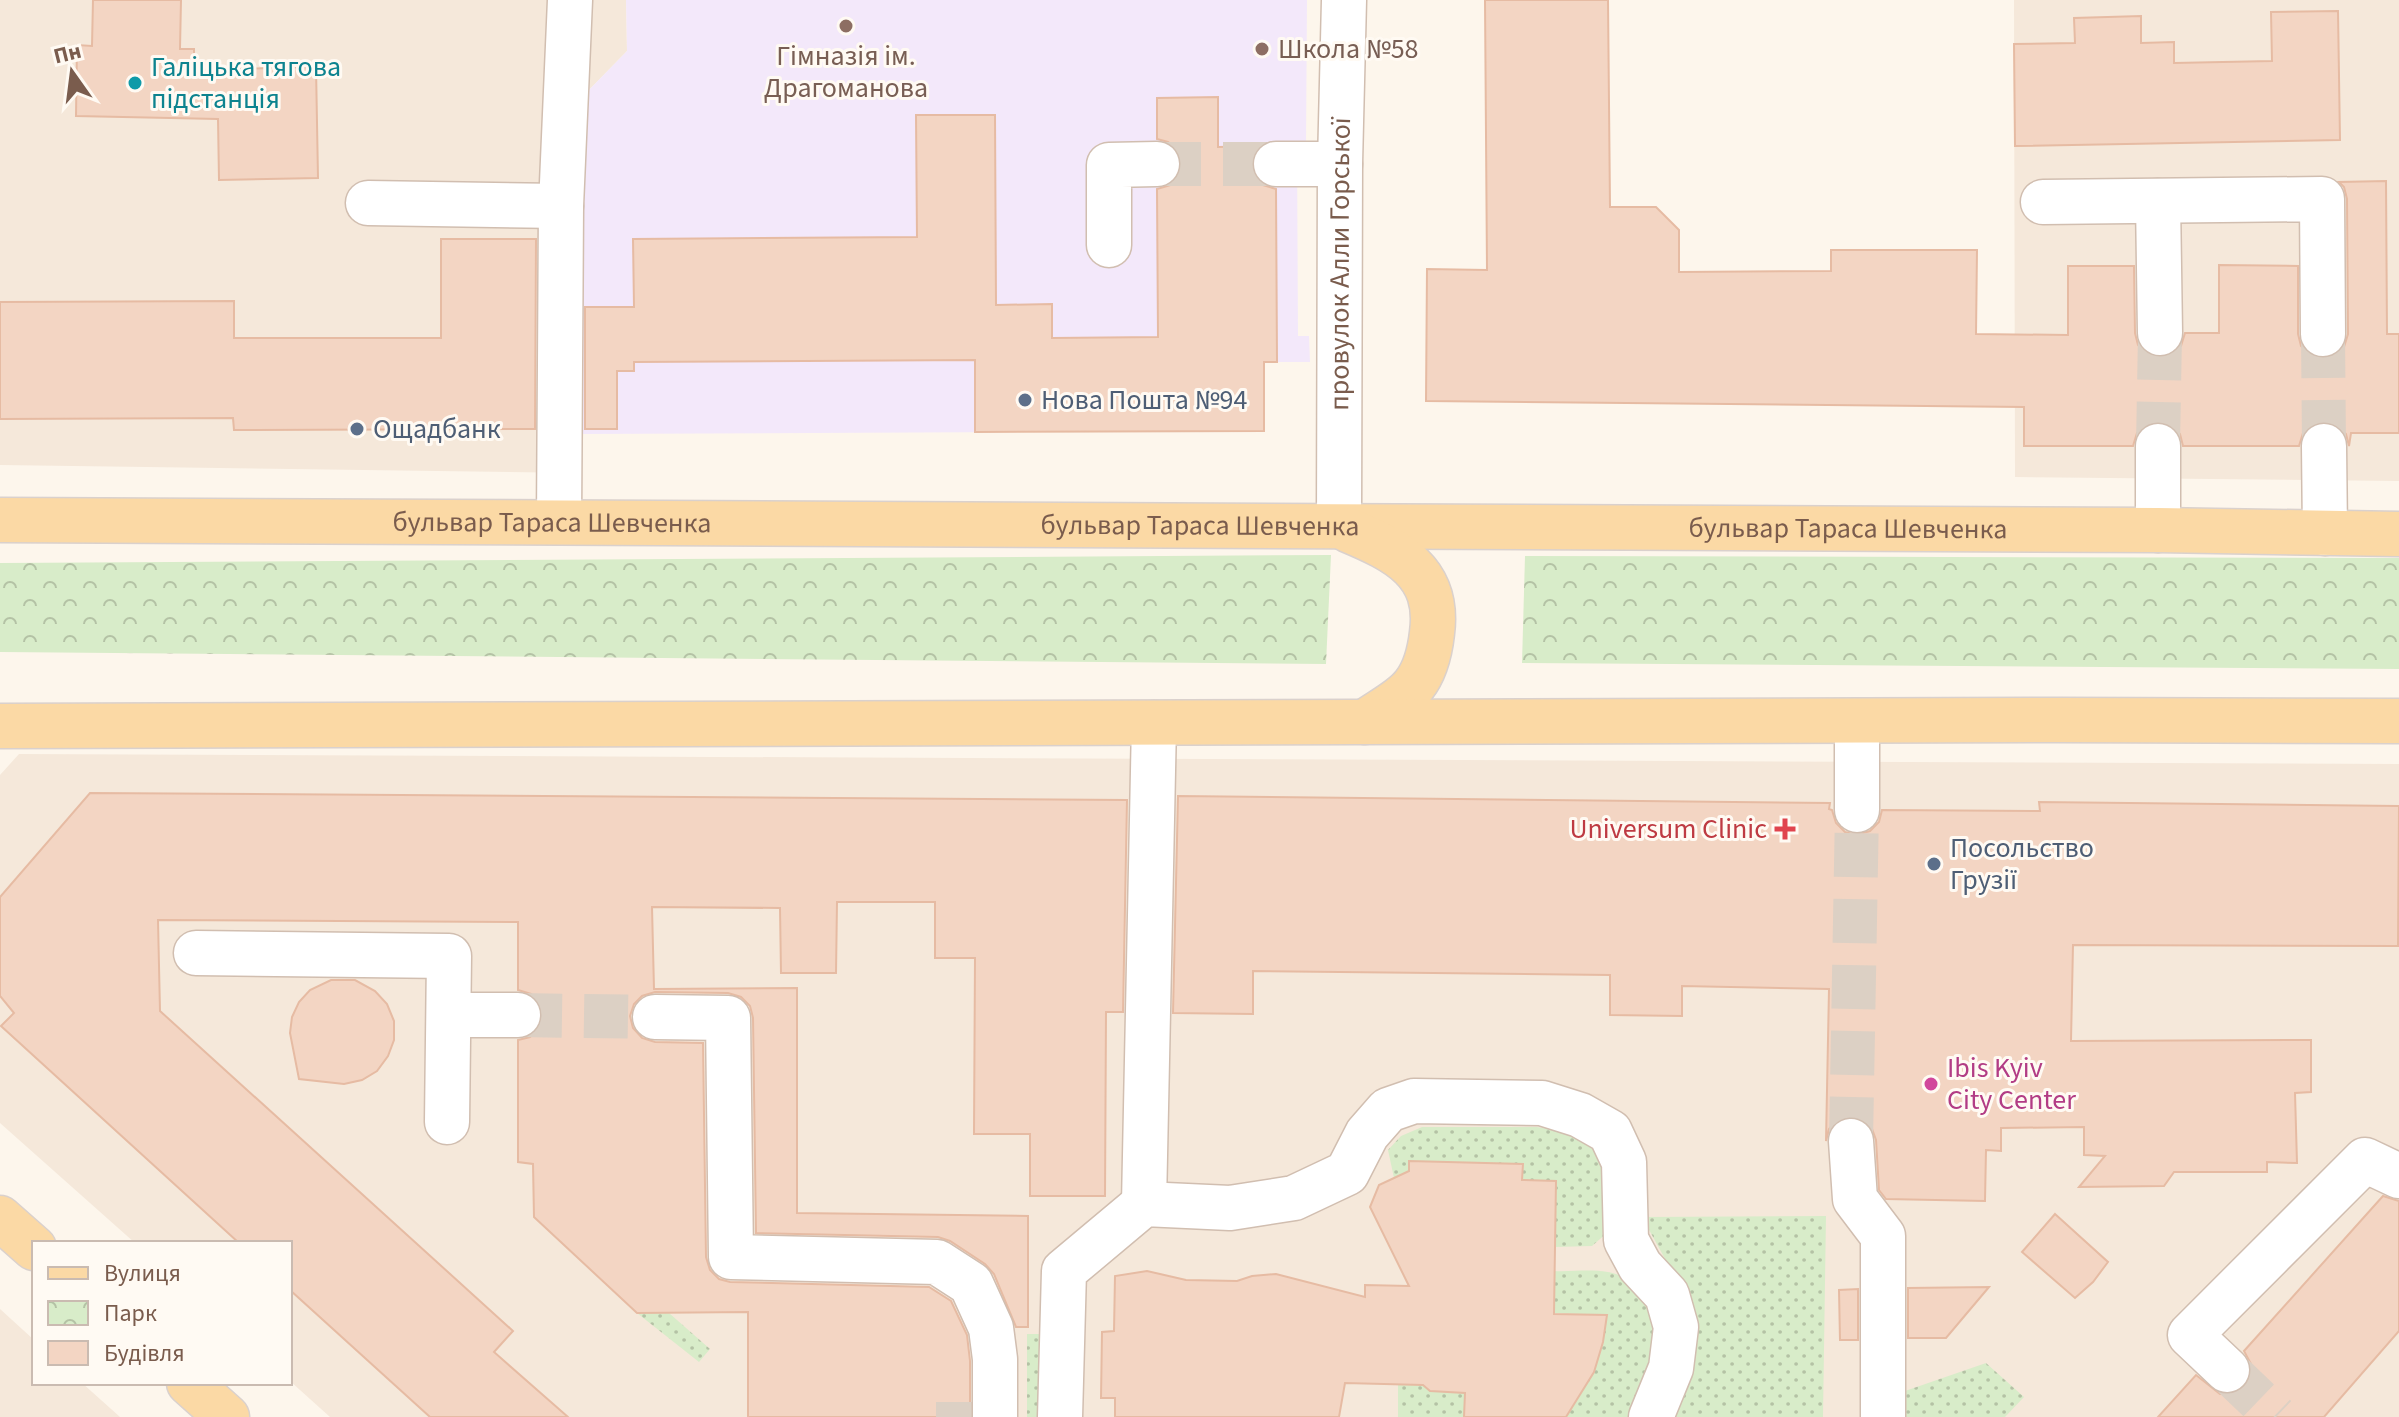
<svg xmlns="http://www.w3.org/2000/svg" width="2399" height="1417" font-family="'Source Sans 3',sans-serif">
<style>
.residential{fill:#f5e8da}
.education{fill:#f3e8fa}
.grass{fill:url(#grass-dots)}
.park{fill:url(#park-crowns)}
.building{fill:#f3d5c3;stroke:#e6bba3;stroke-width:2}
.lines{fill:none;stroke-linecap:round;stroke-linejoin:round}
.minor-tunnel{stroke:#dcd0c4;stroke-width:44;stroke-dasharray:44 22;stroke-linecap:butt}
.minor-casing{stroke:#d1beb0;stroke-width:47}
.major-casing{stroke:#dad1cd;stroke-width:47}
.minor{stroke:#fff;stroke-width:44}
.major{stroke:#fbd9a5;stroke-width:44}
.education-dot{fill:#8d6e63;stroke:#fffaf3;stroke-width:3}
.culture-dot{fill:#0f9aa8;stroke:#fffaf3;stroke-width:3}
.service-dot{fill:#5c6f8a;stroke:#fffaf3;stroke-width:3}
.health-dot{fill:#e0444e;stroke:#fffaf3;stroke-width:3}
.hotel-dot{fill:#d1479c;stroke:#fffaf3;stroke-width:3}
.labels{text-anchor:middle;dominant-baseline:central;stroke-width:6;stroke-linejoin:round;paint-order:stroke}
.education-label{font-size:28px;fill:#785e54;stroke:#fffaf3;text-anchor:start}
.culture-label{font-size:28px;fill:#0d838f;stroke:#fffaf3;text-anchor:start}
.street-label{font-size:28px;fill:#7a5c4d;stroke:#fffaf3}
.service-label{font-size:28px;fill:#4e5e75;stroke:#fffaf3;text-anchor:start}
.health-label{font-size:28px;fill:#be3a42;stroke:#fffaf3;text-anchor:end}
.hotel-label{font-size:28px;fill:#b23c85;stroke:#fffaf3;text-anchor:start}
</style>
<defs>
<pattern id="grass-dots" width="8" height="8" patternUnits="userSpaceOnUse" patternTransform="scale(2)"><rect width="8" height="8" fill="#d8ecc9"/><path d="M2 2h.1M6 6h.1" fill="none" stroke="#b4c2a5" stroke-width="1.8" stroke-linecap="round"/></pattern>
<pattern id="park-crowns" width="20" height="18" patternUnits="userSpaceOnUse" patternTransform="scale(2)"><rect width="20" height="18" fill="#d8ecc9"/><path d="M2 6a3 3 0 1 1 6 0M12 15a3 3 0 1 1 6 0" fill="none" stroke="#b4c2a5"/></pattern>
</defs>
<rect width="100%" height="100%" fill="#fdf6ec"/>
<g class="residential">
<path d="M0 0H626L627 51 586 93 580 473 0 465Z"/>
<path d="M2014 0H2399V481L2015 477Z"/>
<path d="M19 754 2399 764V1417H330L290 1381V1243H135L0 1123V775Z"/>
<path d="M0 1309 34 1340V1383H82L120 1417H0Z"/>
</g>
<path class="education" d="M626 0H1307L1306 145 1297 146 1298 336H1309L1310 362H1264V431L581 434 580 307 586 93 627 51Z"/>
<g class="grass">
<path d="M1422 1127H1537L1575 1134 1595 1145 1608 1167V1232L1592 1246 1555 1247 1556 1181 1522 1180V1164L1410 1162 1408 1179 1394 1178 1388 1150 1401 1136Z"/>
<path d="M1826 1216 1823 1417H1667L1680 1286 1642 1217Z"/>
<path d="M1554 1271C1573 1272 1598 1268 1616 1274 1628 1278 1637 1286 1644 1296 1674 1333 1647 1379 1631 1417H1566C1589 1385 1601 1355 1607 1315L1551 1313Z"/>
<path d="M637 1313H669L710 1349 699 1362Z"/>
<path d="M1027 1334H1039L1046 1342V1417H1027Z"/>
<path d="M1986 1363 2024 1397 2005 1417H1906L1905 1391Z"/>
<path d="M1398 1376 1421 1377C1429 1403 1450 1386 1466 1377L1464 1417H1398Z"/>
</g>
<g class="park">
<path d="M1331 555 1326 664 0 652V563Z"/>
<path d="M1525 556 2399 558V669L1522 663Z"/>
</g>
<g class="building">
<path d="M93 0H181L180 49H194V70L316 67 318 178 219 180 218 119 76 116 77 45 92 46Z"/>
<path d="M1485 0H1608L1610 207H1656L1679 230V272L1831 271V250H1977L1976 334 2068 335V266H2134L2135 333 2138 345 2147 354 2161 358 2173 354 2181 346 2185 333H2219V265L2298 266V334L2301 346 2311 356 2324 359 2335 356 2344 347 2348 334 2347 199 2344 187 2339 182 2386 181 2387 334H2399V433H2351L2349 446 2346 434 2337 425 2323 421 2312 424 2303 433 2299 446H2183L2180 434 2171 425 2157 421 2146 424 2137 433 2133 446H2024V407L1426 401 1427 269 1487 270Z"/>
<path d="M2338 11 2340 140 2015 146 2014 44 2075 43 2074 18 2141 16V43L2174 42V63L2272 61 2271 12Z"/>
<path d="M1218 97V147L1260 146 1254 152 1251 163 1254 176 1263 185 1276 189 1277 362H1264V431L975 432V360L634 362V371H617V429H585V307H634L633 239 917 237 916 115H995L996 305 1052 304V338L1158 337 1157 189 1171 185 1179 175 1182 164 1178 150 1168 142 1157 139V98Z"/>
<path d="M441 239H536L535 429 234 430 233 418 0 419V302L234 301V338H441Z"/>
<path d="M90 793 1127 800 1123 1012H1106L1105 1196H1030V1134H974L975 958H935V902H837L836 973H781L780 908 652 907 654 989 797 988V1213L1028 1216V1327H1016L994 1274 985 1264 950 1241 938 1237 756 1233 753 1018 750 1006 741 997 728 993 655 992 642 996 634 1004 630 1016 633 1028 642 1038 655 1042 703 1043 706 1257 710 1270 719 1279 730 1282 929 1287 951 1301 967 1335 970 1361V1417H748V1312L637 1313 534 1217 533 1164 518 1162V1040L530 1037 539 1028 543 1014 540 1003 531 994 518 990V922L158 920 160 1011 513 1331 494 1352 568 1417H430L290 1290V1243H239L1 1026 14 1013 0 996V897Z"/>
<path d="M1178 796 1830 803 1829 809 1832 810 1836 823 1845 832 1856 835 1870 831 1879 822 1882 810 2040 811 2039 802 2399 806 2398 946 2073 945 2071 1041 2311 1040V1092L2295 1093 2297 1163 2267 1162V1172H2174L2164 1186 2079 1187 2105 1156 2084 1155V1127L2001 1128V1151L1986 1150 1985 1201 1886 1199 1879 1190 1876 1140 1871 1126 1861 1118 1849 1116 1836 1121 1829 1129 1826 1141 1829 989 1682 986V1016L1610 1015V975L1253 971V1014L1173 1013Z"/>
<path d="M331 980H355L375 991 387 1004 394 1021V1040L388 1056 377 1071 362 1080 344 1084 299 1079 290 1033 292 1017 299 1002 310 990Z"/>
<path d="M1409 1161 1523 1164 1522 1180 1556 1181 1554 1314 1607 1315 1603 1342 1594 1372 1566 1417H1464L1465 1393 1430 1391 1423 1385 1345 1383 1339 1417H1115V1398H1101L1102 1332 1114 1331 1115 1276 1147 1271 1186 1280 1237 1281 1252 1276 1276 1274 1365 1297V1285L1409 1286 1370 1207 1379 1185 1409 1171Z"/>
<path d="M2383 1196 2399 1201V1331L2324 1417H2158L2196 1375 2220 1394H2233L2245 1388 2251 1377V1364L2244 1351Z"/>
<path d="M2055 1214 2108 1262 2093 1282 2075 1298 2022 1252Z"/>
<path d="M1989 1287 1946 1338H1908V1288Z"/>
<path d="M1858 1289V1340H1840L1839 1290Z"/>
</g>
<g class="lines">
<g class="minor-tunnel">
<path d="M1157 164H1276"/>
<path d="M2323 334 2324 446"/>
<path d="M2158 446 2160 333"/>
<path d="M518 1015 655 1017"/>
<path d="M1851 1141 1857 810"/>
<path d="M2227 1370 2276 1417"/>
<path d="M958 1417V1402"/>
</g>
<defs>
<g id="minor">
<path d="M1276 164H1340"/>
<path d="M2158 201 2160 333"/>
<path d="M2043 202 2322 199 2323 334"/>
<path d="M368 203 561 206"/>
<path d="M1109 245V165L1157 164"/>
<path d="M2324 446 2325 533"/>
<path d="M559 522 561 206 570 0"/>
<path id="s1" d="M1339 526 1340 164 1344 0"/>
<path d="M2158 530V446"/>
<path d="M1857 810V721"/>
<path d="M196 953 449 956 447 1122"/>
<path d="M449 1015H518"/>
<path d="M655 1017 728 1018 731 1257 937 1262 971 1284 991 1328 995 1359V1417"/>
<path d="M1851 1141 1855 1199 1883 1236V1417"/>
<path d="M1144 1204 1154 723"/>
<path d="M2227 1370 2190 1335 2365 1160 2399 1176"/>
<path d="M1060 1417 1064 1271 1144 1204 1230 1208 1294 1198 1347 1173 1367 1134 1388 1110 1414 1101 1542 1103 1580 1115 1610 1132 1624 1162 1626 1240 1640 1266 1667 1295 1676 1327 1671 1368 1651 1417"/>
</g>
<g id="major">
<path id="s2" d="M0 520 2158 530 2399 534"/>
<path d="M1348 530C1398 551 1440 572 1432 633 1430 651 1425 671 1414 685 1403 700 1380 711 1365 722"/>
<path d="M0 726 2058 720 2399 721"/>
<path d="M0 1218 34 1248"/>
<path d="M189 1383 227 1417"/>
</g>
</defs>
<use href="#minor" class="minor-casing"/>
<use href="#major" class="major-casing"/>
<use href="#minor" class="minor"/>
<use href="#major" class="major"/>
</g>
<g class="education-dot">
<circle cx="846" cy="26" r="8"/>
<circle cx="1262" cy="49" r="8"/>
</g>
<circle class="culture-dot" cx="135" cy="83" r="8"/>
<g class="service-dot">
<circle cx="1025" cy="400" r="8"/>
<circle cx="357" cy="429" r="8"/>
<circle cx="1934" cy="864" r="8"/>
</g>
<path class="health-dot" d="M1781 817h8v8h8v8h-8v8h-8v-8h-8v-8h8z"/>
<circle class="hotel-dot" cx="1931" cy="1084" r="8"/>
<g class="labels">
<g class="education-label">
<text x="1278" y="49">Школа №58</text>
<text x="846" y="56" text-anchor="middle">Гімназія ім.<tspan x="846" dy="32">Драгоманова</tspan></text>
</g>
<g class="culture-label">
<text x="151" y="67">Галiцька тягова<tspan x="151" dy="32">пiдстанцiя</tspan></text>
</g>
<g class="street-label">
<text stroke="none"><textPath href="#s1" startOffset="262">провулок Алли Горської</textPath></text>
<text stroke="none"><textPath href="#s2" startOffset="552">бульвар Тараса Шевченка</textPath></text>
<text stroke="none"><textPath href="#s2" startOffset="1200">бульвар Тараса Шевченка</textPath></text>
<text stroke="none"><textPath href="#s2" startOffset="1848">бульвар Тараса Шевченка</textPath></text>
</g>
<g class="service-label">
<text x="1041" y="400">Нова Пошта №94</text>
<text x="373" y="429">Ощадбанк</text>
<text x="1950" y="848">Посольство<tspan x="1950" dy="32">Грузії</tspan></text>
</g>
<g class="health-label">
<text x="1767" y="829">Universum Clinic</text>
</g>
<g class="hotel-label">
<text x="1947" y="1068">Ibis Kyiv<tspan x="1947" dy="32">City Center</tspan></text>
</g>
</g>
<rect x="32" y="1241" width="260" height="144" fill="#fffaf3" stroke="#cabbb1" stroke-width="2"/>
<rect x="48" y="1267" width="40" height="12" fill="#fbd9a5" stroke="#cabbb1" stroke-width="2"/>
<text x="104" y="1281" font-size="24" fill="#7a5c4d">Вулиця</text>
<rect x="48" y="1301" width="40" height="24" fill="url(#park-crowns)" stroke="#cabbb1" stroke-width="2"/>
<text x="104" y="1321" font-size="24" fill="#7a5c4d">Парк</text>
<rect x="48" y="1341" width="40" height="24" fill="#f3d5c3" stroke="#cabbb1" stroke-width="2"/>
<text x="104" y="1361" font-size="24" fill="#7a5c4d">Будівля</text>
<g transform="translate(72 72) rotate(346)" stroke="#fffaf3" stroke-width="6" paint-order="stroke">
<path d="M0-6L14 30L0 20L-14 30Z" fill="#7a5c4d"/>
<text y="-12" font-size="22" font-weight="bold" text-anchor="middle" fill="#7a5c4d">Пн</text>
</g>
</svg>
